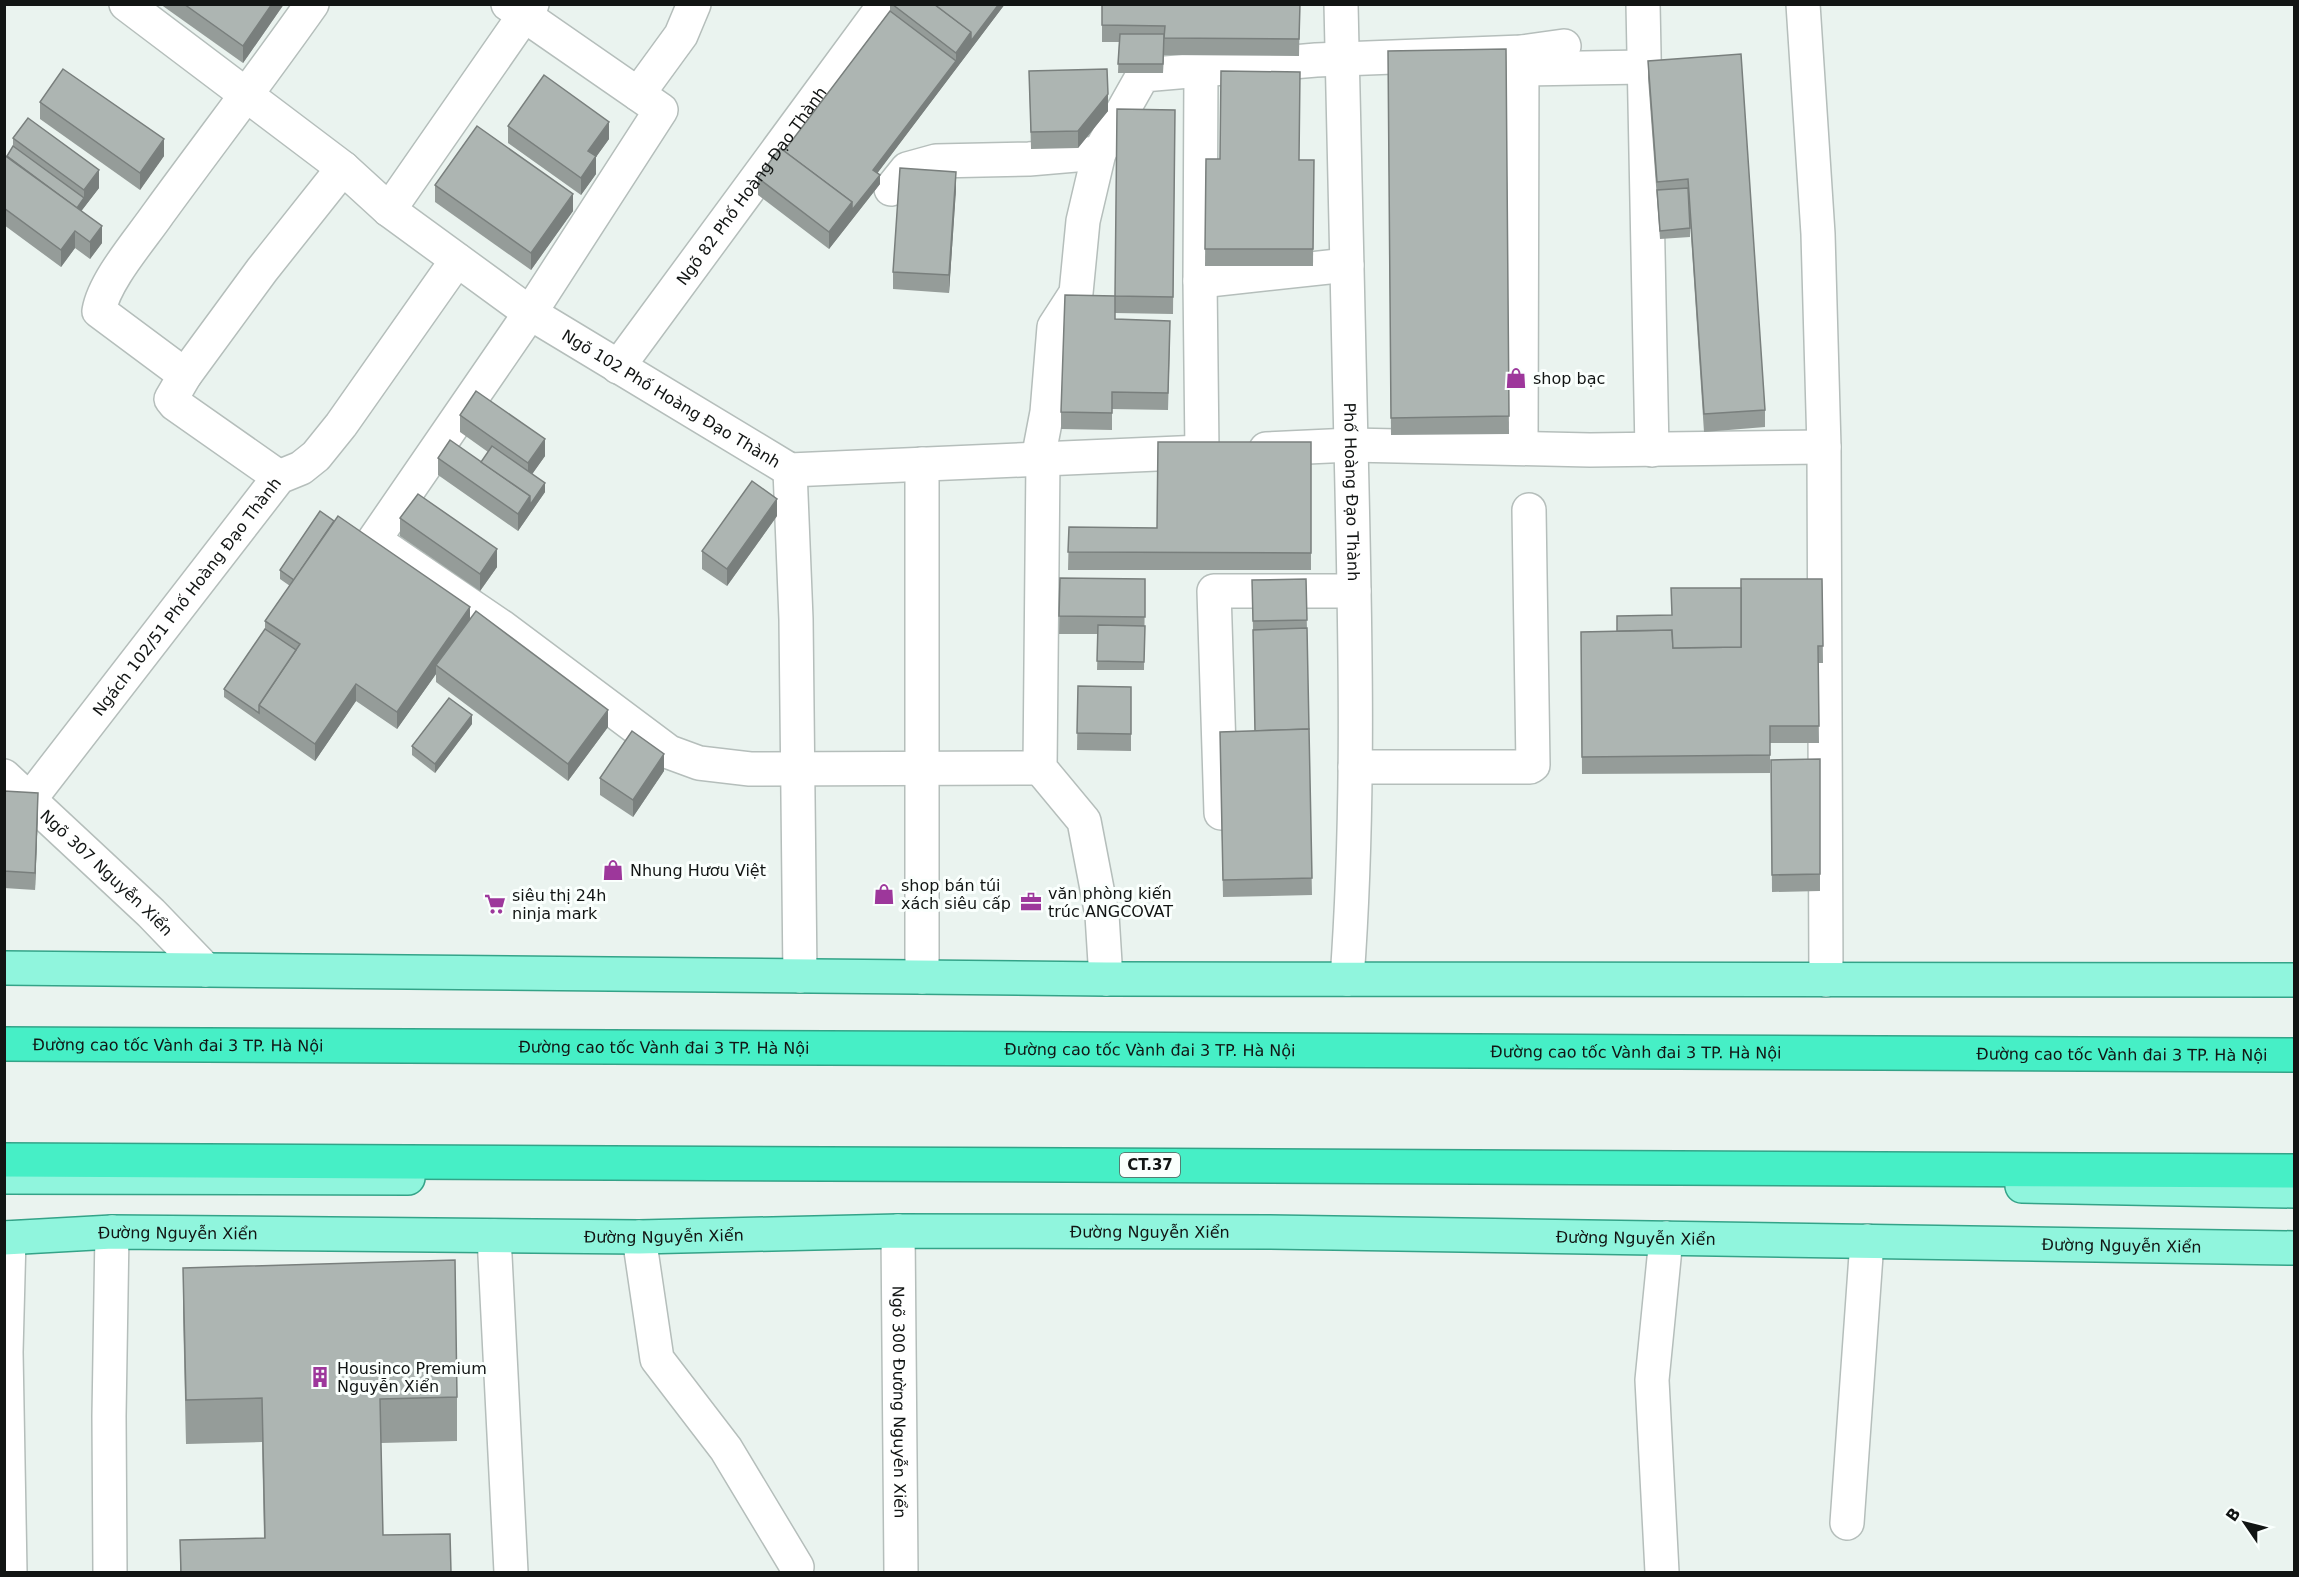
<svg xmlns="http://www.w3.org/2000/svg" width="2299" height="1577" font-family="'DejaVu Sans',sans-serif">
<style>
.lines{fill:none;stroke-linecap:round;stroke-linejoin:round}
.minor-casing{stroke:#b5bebb;stroke-width:36}
.major-casing{stroke:#34a388;stroke-width:36}
.highway-casing{stroke:#34a388;stroke-width:36}
.minor{stroke:#fff;stroke-width:33}
.major{stroke:#90f5dd;stroke-width:33}
.highway{stroke:#46efc6;stroke-width:33}
.wall{fill:#959c99}
.shaded-wall{fill:#797f7d}
.building{fill:#adb5b2;stroke:#797f7d;stroke-width:1.5}
.labels{text-anchor:middle;dominant-baseline:central;stroke-width:6;stroke-linejoin:round;paint-order:stroke}
.shield{fill:#fafffd;stroke:#585b5a;stroke-width:1.5}
.shield-label{font-size:15px;font-weight:bold;fill:#121514}
.street-label{font-size:16px;fill:#121514;stroke:#fafffd}
.poi-label{font-size:16px;fill:#121514;stroke:#fafffd;text-anchor:start}
</style>
<rect width="100%" height="100%" fill="#eaf3ef"/>
<g class="lines">
<defs>
<g id="minor">
<path id="s1" d="M126 4 343 168 389 210 530 313 790 470 1202 452"/>
<path d="M508 4 661 110 530 313 374 540 502 627 669 752 699 763 750 769 1040 768"/>
<path id="s2" d="M1341 4C1345 151 1347 298 1351 445 1355 623 1360 801 1347 979"/>
<path d="M1643 4 1652 450"/>
<path d="M1803 4 1818 234 1824 447 1826 980"/>
<path d="M1523 69 1644 67"/>
<path d="M1201 70 1200 281 1347 265"/>
<path d="M638 94 681 35 694 4"/>
<path d="M891 189 907 169 936 161 1029 159 1099 153"/>
<path d="M389 210 532 4"/>
<path d="M1200 281 1202 452"/>
<path id="s3" d="M618 367 885 4"/>
<path d="M185 375 99 311C104 281 140 240 158 214 209 144 262 75 312 4"/>
<path d="M1521 448 1522 52"/>
<path d="M1266 449 1351 445 1590 450 1824 447"/>
<path d="M1038 459 1047 412 1054 327 1076 293 1083 221 1099 153 1143 75 1316 60 1522 52 1564 46"/>
<path d="M1043 459 1040 768 1084 821 1102 915 1106 979"/>
<path d="M790 470 796 619 800 976"/>
<path d="M279 477 175 404 171 399 185 375 262 270 343 168"/>
<path d="M1355 767H1530L1533 765 1529 510"/>
<path id="s4" d="M4 776 151 913 206 970"/>
<path id="s5" d="M30 799 279 477 301 468 316 456 341 425 457 260"/>
<path d="M1221 813 1214 591H1354"/>
<path d="M922 977V464"/>
<path id="s6" d="M898 1231 901 1572"/>
<path d="M494 1236 511 1572"/>
<path d="M639 1237 657 1359 726 1449 797 1567"/>
<path d="M9 1238 6 1352 10 1572"/>
<path d="M1847 1523 1867 1241"/>
<path d="M110 1572 109 1416 112 1232"/>
<path d="M1662 1572 1652 1380 1666 1238"/>
</g>
<g id="major">
<path d="M4 968 1106 979 2294 980"/>
<path d="M4 1177 408 1178"/>
<path d="M2022 1186 2294 1191"/>
<path id="s7" d="M4 1238 112 1232 639 1237 898 1231 1268 1232 2294 1248"/>
</g>
<g id="highway">
<path id="s8" d="M4 1044 2294 1055"/>
<path d="M4 1160 2294 1171"/>
</g>
</defs>
<use href="#minor" class="minor-casing"/>
<use href="#major" class="major-casing"/>
<use href="#highway" class="highway-casing"/>
<use href="#minor" class="minor"/>
<use href="#major" class="major"/>
<use href="#highway" class="highway"/>
</g>
<g class="wall">
<path d="M160 4H284L243 63Z"/>
<path d="M890 4H1005L877 173 880 184 829 249 758 195V178L784 151 890 11Z"/>
<path d="M1102 4H1300L1299 56 1164 55 1163 73H1118L1119 42H1102Z"/>
<path d="M1506 49 1509 434 1391 435 1388 51Z"/>
<path d="M1648 61 1765 410V427L1704 432 1690 221V237L1660 239 1648 78Z"/>
<path d="M1029 71 1108 111 1078 148 1031 149Z"/>
<path d="M40 102 164 156 140 190 40 119Z"/>
<path d="M1175 110 1173 314 1115 313V319L1170 338 1168 410 1112 409V430L1061 429V412L1115 296Z"/>
<path d="M508 126 609 139 596 157V174L581 195 508 143Z"/>
<path d="M13 138 99 188 81 211 102 243 90 259 75 248 61 267 4 225V154L7 156 13 146Z"/>
<path d="M1206 159 1314 160 1313 266H1205Z"/>
<path d="M435 185 573 211 531 270 435 202Z"/>
<path d="M956 189 949 293 893 289V272Z"/>
<path d="M460 415 545 456 532 474 545 492 518 531 438 475V458L481 462 488 452 460 432Z"/>
<path d="M1311 442V570H1068L1069 527 1157 528Z"/>
<path d="M777 516 727 586 702 569V551Z"/>
<path d="M400 518 497 567 480 591 400 536Z"/>
<path d="M280 570 470 619 608 727 568 781 436 682V674L397 729 356 701 315 761 224 697V689L265 629V621L290 586 280 579Z"/>
<path d="M1060 578 1145 579 1144 670H1097L1098 634H1059Z"/>
<path d="M1306 579 1312 895 1223 897 1220 732 1255 731 1252 580Z"/>
<path d="M1822 579 1823 663H1818L1819 743H1770V773L1582 774 1581 632 1617 631 1672 615 1741 588Z"/>
<path d="M1078 686 1131 687V751L1077 750Z"/>
<path d="M472 724 435 773 412 755V746Z"/>
<path d="M1820 759V891L1772 892 1771 760Z"/>
<path d="M664 771 633 817 600 795V778Z"/>
<path d="M4 791 38 810 35 890 4 888Z"/>
<path d="M183 1268 457 1397V1441L381 1443 383 1535 451 1572H180V1540L264 1538 262 1442 186 1444 183 1312Z"/>
</g>
<g class="shaded-wall">
<path d="M272 4H284L243 63V46Z"/>
<path d="M999 4H1005L873 179V170L956 61V53L971 32Z"/>
<path d="M1108 94V111L1078 148V131Z"/>
<path d="M609 122V139L596 157V174L581 195V178L588 151Z"/>
<path d="M164 139V156L140 190V173Z"/>
<path d="M99 170V188L73 222V213L84 198V190Z"/>
<path d="M956 172V189L949 293V275Z"/>
<path d="M880 175V184L829 249V232L852 202Z"/>
<path d="M573 194V211L531 270V253Z"/>
<path d="M102 226V243L90 259V242Z"/>
<path d="M75 231V248L61 267V250Z"/>
<path d="M545 439V456L528 480V463Z"/>
<path d="M545 483V492L518 531V514L530 496Z"/>
<path d="M777 499V516L727 586V569Z"/>
<path d="M497 549V567L480 591V574Z"/>
<path d="M470 607V624L436 665V674L397 729V712Z"/>
<path d="M356 684V701L315 761V744Z"/>
<path d="M608 710V727L568 781V764Z"/>
<path d="M472 715V724L435 773V764Z"/>
<path d="M664 754V771L633 817V800Z"/>
<path d="M38 793V810L35 890V873Z"/>
</g>
<g class="building">
<path d="M184 4H272L243 46Z"/>
<path d="M892 4H934L971 32 956 53Z"/>
<path d="M934 4H999L971 41V32Z"/>
<path d="M1102 4H1300L1299 39 1164 38 1165 26 1102 25Z"/>
<path d="M890 11 956 61 873 170 880 175 852 210V202L784 151Z"/>
<path d="M1120 34H1164L1163 64H1118Z"/>
<path d="M1506 49 1509 416 1391 418 1388 51Z"/>
<path d="M1741 54 1765 410 1704 414 1688 179 1657 182 1648 61Z"/>
<path d="M63 69 164 139 140 173 40 102Z"/>
<path d="M1107 69 1108 94 1078 131 1031 132 1029 71Z"/>
<path d="M1221 71 1300 72 1299 160H1314L1313 249H1205L1206 159H1220Z"/>
<path d="M544 75 609 122 588 151 596 156 581 178 508 126Z"/>
<path d="M1117 109 1175 110 1173 297 1115 296Z"/>
<path d="M28 118 99 170 84 190 13 138Z"/>
<path d="M477 126 573 194 531 253 435 185Z"/>
<path d="M13 146 84 198 77 208 7 156Z"/>
<path d="M780 148 852 202 829 232 758 178Z"/>
<path d="M4 155 102 226 90 242 75 231 61 250 4 208Z"/>
<path d="M900 168 956 172 949 275 893 272Z"/>
<path d="M1688 188 1690 228 1660 231 1657 190Z"/>
<path d="M1065 295 1115 296V319L1170 321 1168 393 1112 392V413L1061 412Z"/>
<path d="M476 391 545 439 528 463 460 415Z"/>
<path d="M450 440 530 496 518 514 438 458Z"/>
<path d="M1158 442H1311V553L1068 552 1069 527 1157 528Z"/>
<path d="M492 446 545 483 530 505V496L481 462Z"/>
<path d="M752 481 777 499 727 569 702 551Z"/>
<path d="M418 494 497 549 480 574 400 518Z"/>
<path d="M320 511 334 521 294 580 280 570Z"/>
<path d="M338 516 470 607 397 712 356 684 315 744 259 705 300 644 265 621Z"/>
<path d="M1060 578 1145 579V617L1059 616Z"/>
<path d="M1306 579 1307 620 1253 621 1252 580Z"/>
<path d="M1741 579H1822L1823 646H1818L1819 726H1770V755L1582 757 1581 632 1672 630 1673 648 1741 647Z"/>
<path d="M1671 588H1741V647L1673 648 1672 630 1617 631V616L1672 615Z"/>
<path d="M476 611 608 710 568 764 436 665Z"/>
<path d="M1098 625 1145 626 1144 662 1097 661Z"/>
<path d="M1307 628 1309 729 1255 731 1253 630Z"/>
<path d="M265 629 296 650 259 705V713L224 689Z"/>
<path d="M1078 686 1131 687V734L1077 733Z"/>
<path d="M449 698 472 715 435 764 412 746Z"/>
<path d="M1309 729 1312 878 1223 880 1220 732Z"/>
<path d="M632 731 664 754 633 800 600 778Z"/>
<path d="M1820 759V874L1772 875 1771 760Z"/>
<path d="M4 791 38 793 35 873 4 871Z"/>
<path d="M455 1260 457 1397 380 1399 383 1535 450 1534 451 1572H181L180 1540 265 1538 262 1398 186 1400 183 1268Z"/>
</g>
<defs>
<symbol id="shop-bare" viewBox="-9 -9 18 18"><path d="M-5-2.5h2.3a2.7 3.5 0 0 1 5.4 0H5L5.5 6h-11ZM-1.5-2.5h3a1.5 2.3 0 0 0-3 0Z" fill="#9d379b" stroke="#fafffd" stroke-width="2.5" paint-order="stroke"/></symbol>
<symbol id="office-bare" viewBox="-9 -9 18 18"><path d="M-6-3h4V-5.5h4V-3h4V5H-6ZM-1-4.5V-3h2v-1.5ZM-6 0V1H6V0Z" fill="#9d379b" stroke="#fafffd" stroke-width="2.5" paint-order="stroke"/></symbol>
<symbol id="supermarket-bare" viewBox="-9 -9 18 18"><path d="M-6-5.5h2.5l.6 2H6L4.5 2H-2.5L-4.4-4H-6ZM-1.5 3.2a1.3 1.3 0 1 0 .1 0ZM3 3.2a1.3 1.3 0 1 0 .1 0Z" fill="#9d379b" stroke="#fafffd" stroke-width="2.5" paint-order="stroke"/></symbol>
<symbol id="building-bare" viewBox="-9 -9 18 18"><path d="M-4-6H4V6H1V3H-1V6H-4ZM-2.5-4.3h1.7v1.8h-1.7ZM.8-4.3h1.7v1.8H.8ZM-2.5-1h1.7V.8h-1.7ZM.8-1h1.7V.8H.8Z" fill="#9d379b" stroke="#fafffd" stroke-width="2.5" paint-order="stroke"/></symbol>
</defs>
<g fill-rule="evenodd">
<use href="#shop-bare" x="1501" y="363" width="30" height="30"/>
<use href="#shop-bare" x="598" y="855" width="30" height="30"/>
<use href="#shop-bare" x="869" y="879" width="30" height="30"/>
<use href="#office-bare" x="1016" y="887" width="30" height="30"/>
<use href="#supermarket-bare" x="480" y="889" width="30" height="30"/>
<use href="#building-bare" x="305" y="1362" width="30" height="30"/>
</g>
<g class="labels">
<rect class="shield" x="1120" y="1153" width="60" height="24" rx="4.5"/>
<g class="shield-label">
<text x="1150" y="1165">CT.37</text>
</g>
<g class="street-label">
<text stroke="none"><textPath href="#s3" startOffset="225">Ngõ 82 Phố Hoàng Đạo Thành</textPath></text>
<text stroke="none"><textPath href="#s1" startOffset="674">Ngõ 102 Phố Hoàng Đạo Thành</textPath></text>
<text stroke="none"><textPath href="#s2" startOffset="488">Phố Hoàng Đạo Thành</textPath></text>
<text stroke="none"><textPath href="#s5" startOffset="256">Ngách 102/51 Phố Hoàng Đạo Thành</textPath></text>
<text stroke="none"><textPath href="#s4" startOffset="141">Ngõ 307 Nguyễn Xiển</textPath></text>
<text stroke="none"><textPath href="#s8" startOffset="174">Đường cao tốc Vành đai 3 TP. Hà Nội</textPath></text>
<text stroke="none"><textPath href="#s8" startOffset="660">Đường cao tốc Vành đai 3 TP. Hà Nội</textPath></text>
<text stroke="none"><textPath href="#s8" startOffset="1146">Đường cao tốc Vành đai 3 TP. Hà Nội</textPath></text>
<text stroke="none"><textPath href="#s8" startOffset="1632">Đường cao tốc Vành đai 3 TP. Hà Nội</textPath></text>
<text stroke="none"><textPath href="#s8" startOffset="2118">Đường cao tốc Vành đai 3 TP. Hà Nội</textPath></text>
<text stroke="none"><textPath href="#s7" startOffset="1146">Đường Nguyễn Xiển</textPath></text>
<text stroke="none"><textPath href="#s7" startOffset="174">Đường Nguyễn Xiển</textPath></text>
<text stroke="none"><textPath href="#s7" startOffset="660">Đường Nguyễn Xiển</textPath></text>
<text stroke="none"><textPath href="#s7" startOffset="1632">Đường Nguyễn Xiển</textPath></text>
<text stroke="none"><textPath href="#s7" startOffset="2118">Đường Nguyễn Xiển</textPath></text>
<text stroke="none"><textPath href="#s6" startOffset="171">Ngõ 300 Đường Nguyễn Xiển</textPath></text>
</g>
<g class="poi-label">
<text x="1533" y="378">shop bạc</text>
<text x="630" y="870">Nhung Hươu Việt</text>
<text x="901" y="885">shop bán túi<tspan x="901" dy="18">xách siêu cấp</tspan></text>
<text x="1048" y="893">văn phòng kiến<tspan x="1048" dy="18">trúc ANGCOVAT</tspan></text>
<text x="512" y="895">siêu thị 24h<tspan x="512" dy="18">ninja mark</tspan></text>
<text x="337" y="1368">Housinco Premium<tspan x="337" dy="18">Nguyễn Xiển</tspan></text>
</g>
</g>
<rect width="2299" height="1577" fill="none" stroke="#121514" stroke-width="12"/>
<g transform="translate(2245 1523) rotate(305)" stroke="#fafffd" stroke-width="4.5" paint-order="stroke">
<path d="M0-4.5L10 22L0 15L-10 22Z" fill="#121514"/>
<text y="-9" font-size="16" font-weight="bold" text-anchor="middle" fill="#121514">B</text>
</g>
</svg>
